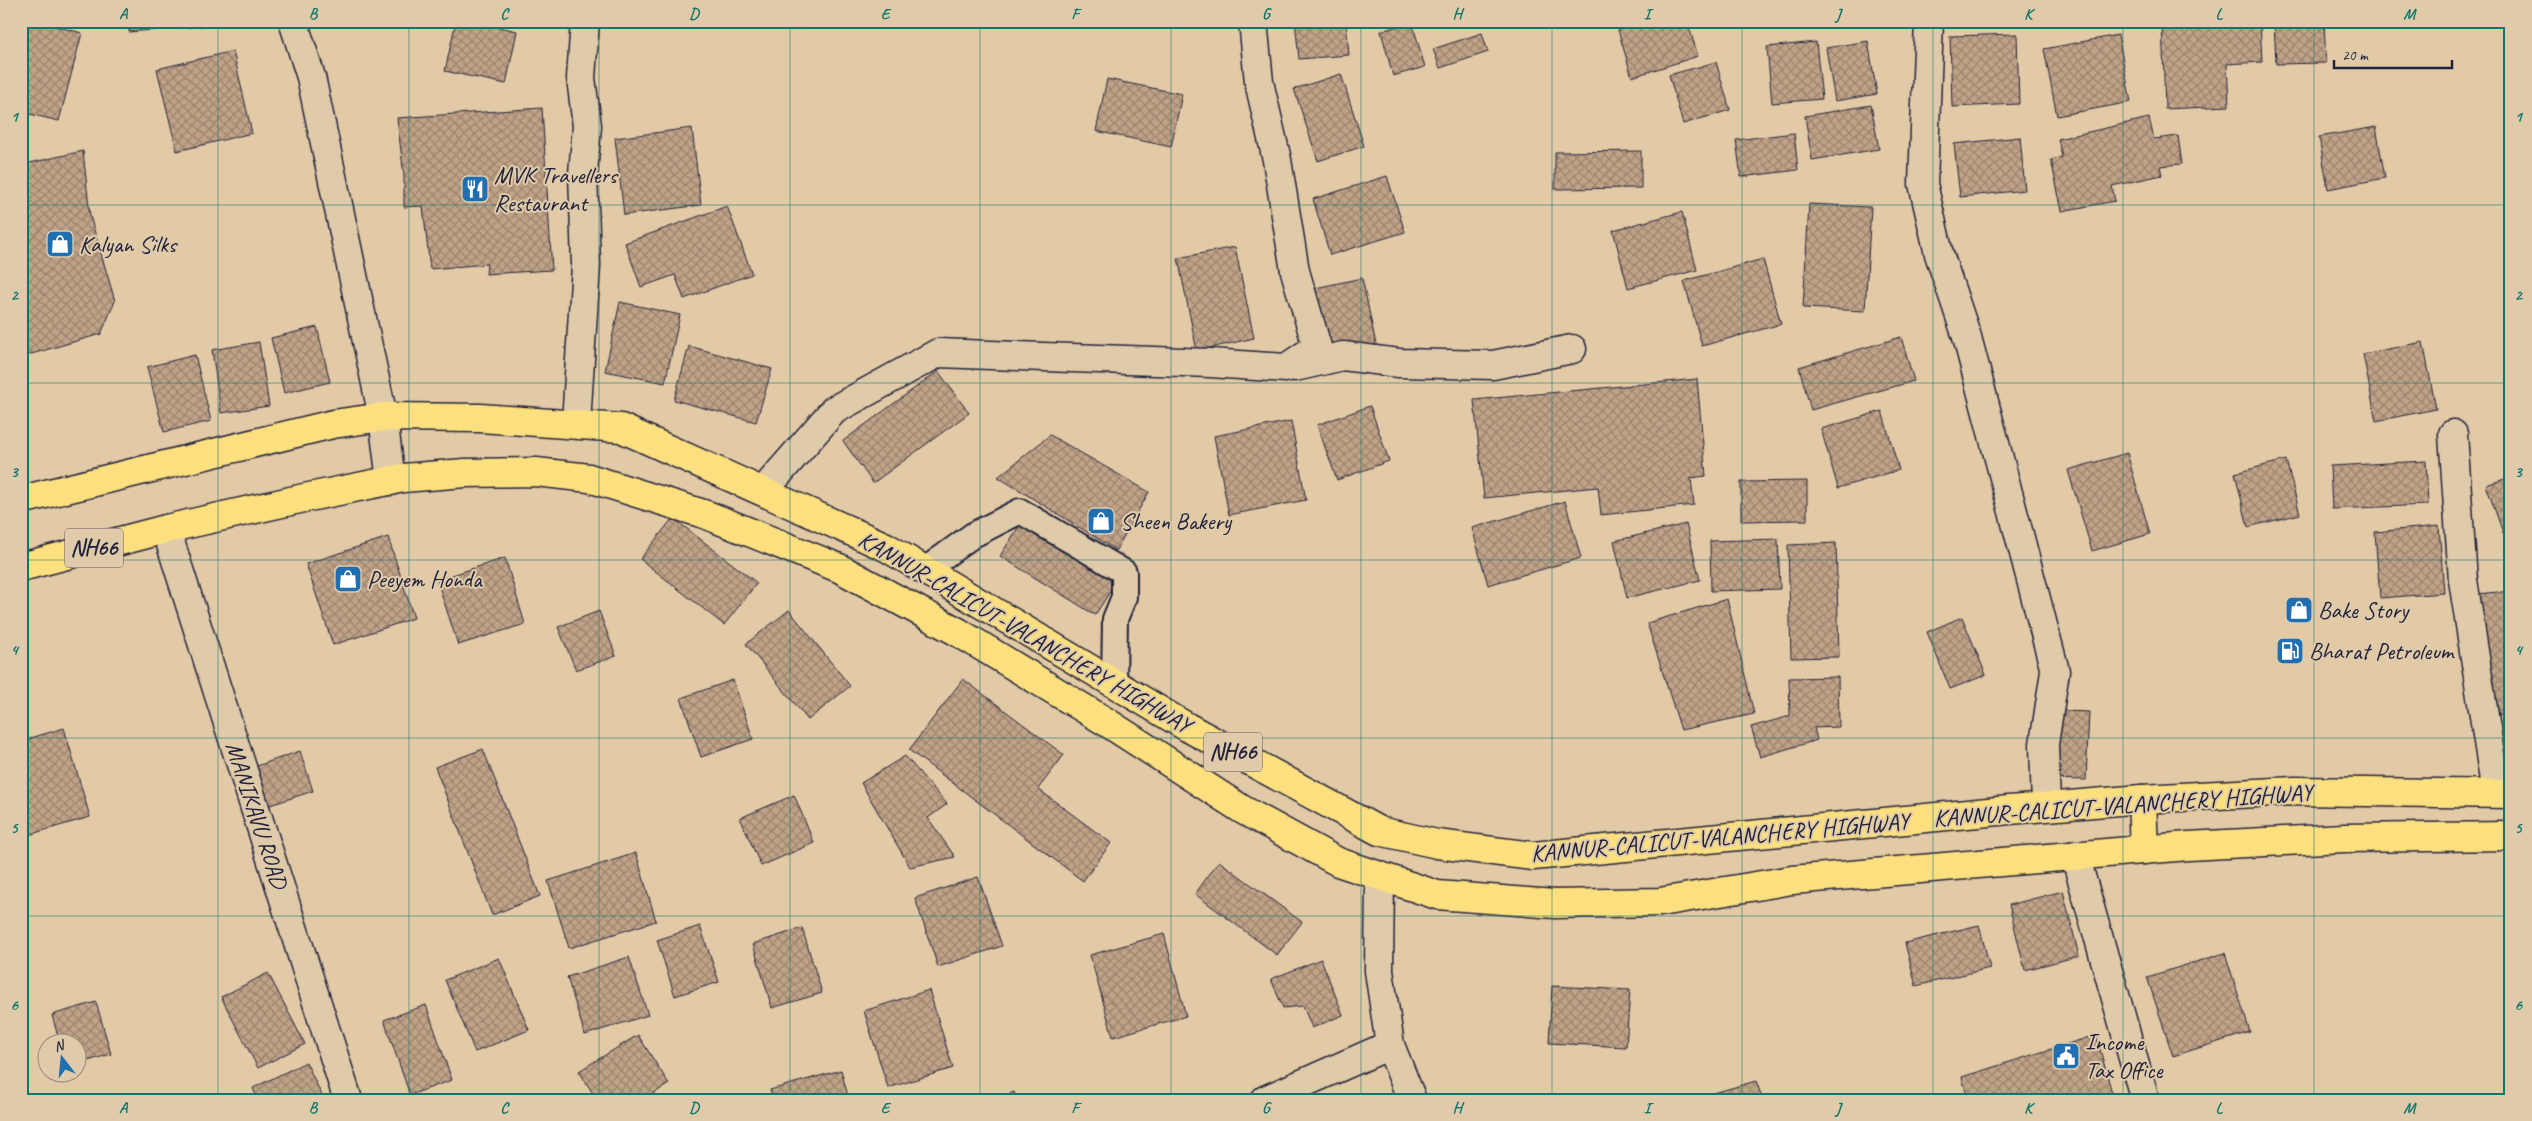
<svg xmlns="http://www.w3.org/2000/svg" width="2532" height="1121" font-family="Caveat,sans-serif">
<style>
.building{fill:url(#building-cross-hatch);stroke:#22223b}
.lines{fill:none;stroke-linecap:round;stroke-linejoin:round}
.service-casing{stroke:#22223b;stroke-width:28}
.minor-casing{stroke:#22223b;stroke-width:31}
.trunk-casing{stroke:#22223b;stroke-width:31}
.service{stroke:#dfcbaa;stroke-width:24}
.minor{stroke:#dfcbaa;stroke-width:28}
.trunk{stroke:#fce080;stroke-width:28}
.grid{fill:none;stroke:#0f766e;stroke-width:1;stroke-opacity:0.55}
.labels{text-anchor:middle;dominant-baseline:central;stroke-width:4;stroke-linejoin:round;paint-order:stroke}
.shield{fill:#dfcbaa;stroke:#5b555c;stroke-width:1}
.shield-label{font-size:22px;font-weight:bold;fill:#22223b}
.poi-label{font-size:24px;fill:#22223b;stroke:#dfcbaa;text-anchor:start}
.street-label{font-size:24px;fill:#22223b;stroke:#dfcbaa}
.neatline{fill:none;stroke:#0f766e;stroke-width:2}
.grid-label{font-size:16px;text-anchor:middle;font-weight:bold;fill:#0f766e}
</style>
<defs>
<pattern id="building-cross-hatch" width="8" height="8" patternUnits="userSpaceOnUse" patternTransform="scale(1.25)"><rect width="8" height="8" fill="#c0a387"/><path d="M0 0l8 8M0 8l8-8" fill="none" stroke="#9c8470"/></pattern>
</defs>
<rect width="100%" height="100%" fill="#e2caa7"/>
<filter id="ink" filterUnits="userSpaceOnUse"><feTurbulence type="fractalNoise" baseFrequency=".02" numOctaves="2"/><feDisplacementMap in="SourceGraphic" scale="10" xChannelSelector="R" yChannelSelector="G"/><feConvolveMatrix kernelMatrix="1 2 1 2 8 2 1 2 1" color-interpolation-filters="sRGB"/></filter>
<g filter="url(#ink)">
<g class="building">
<path d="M21 21H36L82 33 59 121 21 112Z"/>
<path d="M129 21H213V25L129 32Z"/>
<path d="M456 21H472L517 31 506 84 445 71Z"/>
<path d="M715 21H801L800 29Z"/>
<path d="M1295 21H1346L1349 55 1299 59Z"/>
<path d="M1648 21H1687L1698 56 1632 77 1618 30Z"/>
<path d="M2162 21H2260L2262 62 2227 64 2229 106 2165 109Z"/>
<path d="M2274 21H2324L2326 63 2276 64Z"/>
<path d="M1412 22 1425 67 1393 76 1381 31Z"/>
<path d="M1482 33 1488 52 1440 68 1433 49Z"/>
<path d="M2017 34 2019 104 1952 107 1950 36Z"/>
<path d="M2118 35 2131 102 2057 116 2044 49Z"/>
<path d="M1868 41 1877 94 1835 101 1826 48Z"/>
<path d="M1816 42 1822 99 1772 103 1767 47Z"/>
<path d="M233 51 252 133 177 151 157 69Z"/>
<path d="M1716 62 1730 110 1683 124 1669 75Z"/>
<path d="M1341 74 1364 146 1318 161 1294 89Z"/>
<path d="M1107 79 1182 94 1171 147 1096 131Z"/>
<path d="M1871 105 1879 149 1812 160 1805 116Z"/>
<path d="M542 108 552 270 486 274 487 264 430 269 423 206 404 207V176L397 118Z"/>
<path d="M2149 118 2154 139 2178 136 2182 164 2160 166 2162 175 2112 186 2115 201 2062 211 2051 160 2062 157 2058 139Z"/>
<path d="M2376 127 2385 178 2328 189 2319 137Z"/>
<path d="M692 128 701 205 624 215 615 138Z"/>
<path d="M1794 133 1798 170 1741 177 1736 140Z"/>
<path d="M2020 137 2025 190 1960 197 1954 144Z"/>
<path d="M83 151 90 216 115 301 101 334 21 357V165Z"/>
<path d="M1641 151V188L1555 189V152Z"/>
<path d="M1387 176 1405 232 1330 255 1313 199Z"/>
<path d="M1809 204 1871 207 1865 311 1803 308Z"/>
<path d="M727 206 752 274 684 299 675 275 641 287 625 243Z"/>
<path d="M1682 212 1697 270 1628 288 1613 230Z"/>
<path d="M1235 247 1254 338 1197 351 1178 258Z"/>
<path d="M1763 259 1781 324 1702 346 1684 281Z"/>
<path d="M1362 278 1377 349 1317 347 1306 290Z"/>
<path d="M620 302 680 315 665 383 605 371Z"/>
<path d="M317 327 330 382 284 393 271 338Z"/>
<path d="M1901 337 1914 381 1811 410 1799 367Z"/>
<path d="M259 342 269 406 221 413 212 350Z"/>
<path d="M2423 342 2436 409 2376 421 2363 354Z"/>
<path d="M689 346 772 369 756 422 674 400Z"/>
<path d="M195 355 211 421 164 432 147 367Z"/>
<path d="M938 371 969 413 873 483 843 441Z"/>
<path d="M1697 379 1706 476 1691 478 1694 505 1601 515 1598 487 1484 498 1474 400Z"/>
<path d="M2511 390V422H2508Z"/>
<path d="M1370 406 1389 461 1337 480 1317 425Z"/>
<path d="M1882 411 1899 470 1838 488 1821 429Z"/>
<path d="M1291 421 1306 500 1229 515 1214 436Z"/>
<path d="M1050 435 1149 492 1116 550 998 477Z"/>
<path d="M2127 453 2150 534 2092 551 2068 470Z"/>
<path d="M2286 460 2300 514 2248 527 2235 473Z"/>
<path d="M2426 461 2428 505 2332 509 2330 466Z"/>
<path d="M2511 477V536L2505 538 2486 485Z"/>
<path d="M1807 481V520L1741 521V482Z"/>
<path d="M1565 501 1581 558 1488 585 1472 528Z"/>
<path d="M1025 517 1120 576 1095 615 1000 556Z"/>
<path d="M673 518 757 583 724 625 640 559Z"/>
<path d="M1686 524 1700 580 1627 598 1614 541Z"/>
<path d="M2439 526 2444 593 2380 598 2375 532Z"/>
<path d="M388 537 414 618 333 645 306 564Z"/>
<path d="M1778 539 1780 589 1711 591 1710 541Z"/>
<path d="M1836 543 1839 657 1791 658 1788 545Z"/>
<path d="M505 558 525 624 458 645 437 580Z"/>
<path d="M2497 592H2511V712L2497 715 2477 594Z"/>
<path d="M1727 599 1754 714 1681 730 1647 623Z"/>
<path d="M789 610 850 686 808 720 746 644Z"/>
<path d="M599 611 616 656 576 670 558 627Z"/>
<path d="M1962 617 1986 675 1950 689 1927 632Z"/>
<path d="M1838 677 1839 727 1814 728 1817 740 1760 757 1751 727 1790 716 1789 678Z"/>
<path d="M963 679 1064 755 1038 789 1111 843 1083 881 909 750Z"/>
<path d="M733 680 753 739 701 757 681 698Z"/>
<path d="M2045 710 2089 712 2086 780 2042 779Z"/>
<path d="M64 728 90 817 21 837V741Z"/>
<path d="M483 749 540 896 492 915 435 767Z"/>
<path d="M300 751 313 791 267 806 254 767Z"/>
<path d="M905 756 947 804 928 818 955 857 910 867 861 783Z"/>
<path d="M794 795 814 843 761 866 740 818Z"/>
<path d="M636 853 656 921 569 948 548 881Z"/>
<path d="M1219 861 1302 922 1277 955 1195 894Z"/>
<path d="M978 877 1002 946 938 967 915 898Z"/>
<path d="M2063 891 2079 956 2025 970 2009 905Z"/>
<path d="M1979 925 1990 968 1916 986 1905 943Z"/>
<path d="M700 926 719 982 675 996 657 940Z"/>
<path d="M802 928 822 993 772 1008 753 944Z"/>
<path d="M1164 934 1186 1016 1113 1037 1090 955Z"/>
<path d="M2225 953 2250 1032 2173 1056 2147 977Z"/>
<path d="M629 957 648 1015 585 1035 567 977Z"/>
<path d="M499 958 529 1030 475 1052 445 980Z"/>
<path d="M1321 959 1343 1015 1312 1028 1303 1006 1283 1008 1271 979Z"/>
<path d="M268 973 305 1044 258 1068 221 997Z"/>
<path d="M1552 986 1630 990 1626 1047 1549 1043Z"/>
<path d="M929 990 953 1068 888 1088 864 1011Z"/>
<path d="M96 1002 111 1054 78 1064V1044H60L52 1015Z"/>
<path d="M426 1005 452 1080 410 1095 384 1020Z"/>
<path d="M638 1035 669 1084 643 1100H597L579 1071Z"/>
<path d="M2096 1035 2114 1100H1968L1962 1077Z"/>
<path d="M306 1062 324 1100H258L253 1088Z"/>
<path d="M841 1070 849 1100H773L770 1090Z"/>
<path d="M1756 1081 1763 1100H1689Z"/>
<path d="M1014 1092 1017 1100H995Z"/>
</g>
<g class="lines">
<defs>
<path id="service" d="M925 570 973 535 1020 511 1124 572V597L1115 619 1114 683"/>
<g id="minor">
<path d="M293 21 311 77 383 417 391 481"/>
<path d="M1929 21 1923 184 1939 254 1967 337 2055 671 2044 744 2046 806"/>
<path d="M1295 367 1343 356 1399 363 1493 365 1572 349"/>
<path d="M576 423 586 265 583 173 587 126 581 78 585 21"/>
<path d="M2453 434 2463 580 2496 793"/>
<path d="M772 481 834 410 938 353 1210 363 1286 368 1317 347 1295 271 1277 160 1259 82 1253 21"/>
<path d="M166 529 348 1100"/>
<path d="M2075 855 2145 1100"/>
<path d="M1380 876 1379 971 1390 1045 1412 1100"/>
<path d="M1265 1100 1390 1045"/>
</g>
<g id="trunk">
<path d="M21 500 333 424 383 417 480 418 621 428 886 547 1187 727 1379 831 1437 844 1533 856 2009 810 2142 799 2295 791 2511 794"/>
<path d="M21 567 166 529 304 498 403 478 465 473 536 472 589 478 707 515 839 568 958 632 1108 723 1243 810 1338 862 1437 895 1555 904 1660 902 1792 880 2188 846 2344 838 2511 836"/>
<path d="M2142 799 2144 850"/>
</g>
</defs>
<use href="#service" class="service-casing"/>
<use href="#minor" class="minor-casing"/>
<use href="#trunk" class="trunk-casing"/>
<use href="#service" class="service"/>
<use href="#minor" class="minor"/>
<use href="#trunk" class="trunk"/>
</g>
</g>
<path class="grid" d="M218 21V1100M409 21V1100M599 21V1100M790 21V1100M980 21V1100M1171 21V1100M1361 21V1100M1552 21V1100M1742 21V1100M1933 21V1100M2123 21V1100M2314 21V1100M21 205H2511M21 383H2511M21 560H2511M21 738H2511M21 916H2511"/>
<defs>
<symbol id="restaurant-square" viewBox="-11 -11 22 22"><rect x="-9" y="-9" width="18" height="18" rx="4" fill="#1f6fb2" stroke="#dfcbaa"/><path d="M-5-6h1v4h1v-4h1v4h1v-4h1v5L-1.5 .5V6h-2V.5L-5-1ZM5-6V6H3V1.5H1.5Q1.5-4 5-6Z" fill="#fff"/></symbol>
<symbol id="shop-square" viewBox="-11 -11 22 22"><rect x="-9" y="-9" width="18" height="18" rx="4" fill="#1f6fb2" stroke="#dfcbaa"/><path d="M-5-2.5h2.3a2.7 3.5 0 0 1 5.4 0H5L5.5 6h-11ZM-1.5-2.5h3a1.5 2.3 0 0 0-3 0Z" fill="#fff"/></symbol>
<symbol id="fuel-square" viewBox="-11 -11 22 22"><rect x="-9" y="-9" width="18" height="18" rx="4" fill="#1f6fb2" stroke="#dfcbaa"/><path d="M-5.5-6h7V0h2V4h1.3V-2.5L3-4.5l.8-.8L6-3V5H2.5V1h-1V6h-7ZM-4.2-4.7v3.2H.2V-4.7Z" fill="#fff"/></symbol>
<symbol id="civic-square" viewBox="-11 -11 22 22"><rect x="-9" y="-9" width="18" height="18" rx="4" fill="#1f6fb2" stroke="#dfcbaa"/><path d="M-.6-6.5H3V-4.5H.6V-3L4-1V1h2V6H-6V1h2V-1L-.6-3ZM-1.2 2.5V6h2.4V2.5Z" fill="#fff"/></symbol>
</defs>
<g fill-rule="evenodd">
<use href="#restaurant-square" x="459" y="173" width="32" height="32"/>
<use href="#shop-square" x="44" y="228" width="32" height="32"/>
<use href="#shop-square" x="1085" y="505" width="32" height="32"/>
<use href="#shop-square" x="332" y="563" width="32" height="32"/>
<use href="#shop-square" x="2283" y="594" width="32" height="32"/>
<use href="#fuel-square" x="2274" y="635" width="32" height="32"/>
<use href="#civic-square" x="2050" y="1040" width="32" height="32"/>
</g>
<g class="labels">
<g class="shield">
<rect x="65" y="528.5" width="58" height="39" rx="4"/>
<rect x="1204" y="732.5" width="58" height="39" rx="4"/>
</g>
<g class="shield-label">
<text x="94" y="548">NH66</text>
<text x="1233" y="752">NH66</text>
</g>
<g class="poi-label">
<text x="494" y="175">MVK Travellers<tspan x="494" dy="28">Restaurant</tspan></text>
<text x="79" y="244">Kalyan Silks</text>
<text x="1120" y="521">Sheen Bakery</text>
<text x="367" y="579">Peeyem Honda</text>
<text x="2318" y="610">Bake Story</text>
<text x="2309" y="651">Bharat Petroleum</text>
<text x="2085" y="1042">Income<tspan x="2085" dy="28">Tax Office</tspan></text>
</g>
<g class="street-label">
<text transform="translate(1025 632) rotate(30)">KANNUR-CALICUT-VALANCHERY HIGHWAY</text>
<text transform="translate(2123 805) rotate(-4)">KANNUR-CALICUT-VALANCHERY HIGHWAY</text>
<text transform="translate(257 815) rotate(72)">MANIKAVU ROAD</text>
<text transform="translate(1720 837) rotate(-5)">KANNUR-CALICUT-VALANCHERY HIGHWAY</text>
</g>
</g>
<rect width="2532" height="1121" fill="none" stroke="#dfcbaa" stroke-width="55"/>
<g transform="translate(62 1058) rotate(344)"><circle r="24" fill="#dfcbaa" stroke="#93877e"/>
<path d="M0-4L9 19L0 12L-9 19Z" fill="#1f6fb2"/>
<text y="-8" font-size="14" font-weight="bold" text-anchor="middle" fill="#22223b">N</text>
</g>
<path d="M2334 60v8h118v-8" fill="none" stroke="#22223b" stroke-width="2.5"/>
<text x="2342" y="60" font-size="15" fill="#22223b" stroke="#dfcbaa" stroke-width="4" paint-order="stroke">20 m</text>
<rect x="28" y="28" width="2476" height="1066" class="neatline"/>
<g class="grid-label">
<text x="123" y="19">A</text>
<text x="313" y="19">B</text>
<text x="504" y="19">C</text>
<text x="694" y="19">D</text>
<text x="885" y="19">E</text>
<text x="1075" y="19">F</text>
<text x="1266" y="19">G</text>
<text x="1457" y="19">H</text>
<text x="1647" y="19">I</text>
<text x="1838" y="19">J</text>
<text x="2028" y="19">K</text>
<text x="2219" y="19">L</text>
<text x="2409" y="19">M</text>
<text x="14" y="122">1</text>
<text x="2518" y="122">1</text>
<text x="14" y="300">2</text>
<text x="2518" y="300">2</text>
<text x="14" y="477">3</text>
<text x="2518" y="477">3</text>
<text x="14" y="655">4</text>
<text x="2518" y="655">4</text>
<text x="14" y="833">5</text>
<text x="2518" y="833">5</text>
<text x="14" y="1010">6</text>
<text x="2518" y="1010">6</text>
<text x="123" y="1113">A</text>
<text x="313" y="1113">B</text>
<text x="504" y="1113">C</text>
<text x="694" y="1113">D</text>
<text x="885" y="1113">E</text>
<text x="1075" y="1113">F</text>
<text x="1266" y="1113">G</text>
<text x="1457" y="1113">H</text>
<text x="1647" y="1113">I</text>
<text x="1838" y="1113">J</text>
<text x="2028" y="1113">K</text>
<text x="2219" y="1113">L</text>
<text x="2409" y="1113">M</text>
</g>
</svg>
